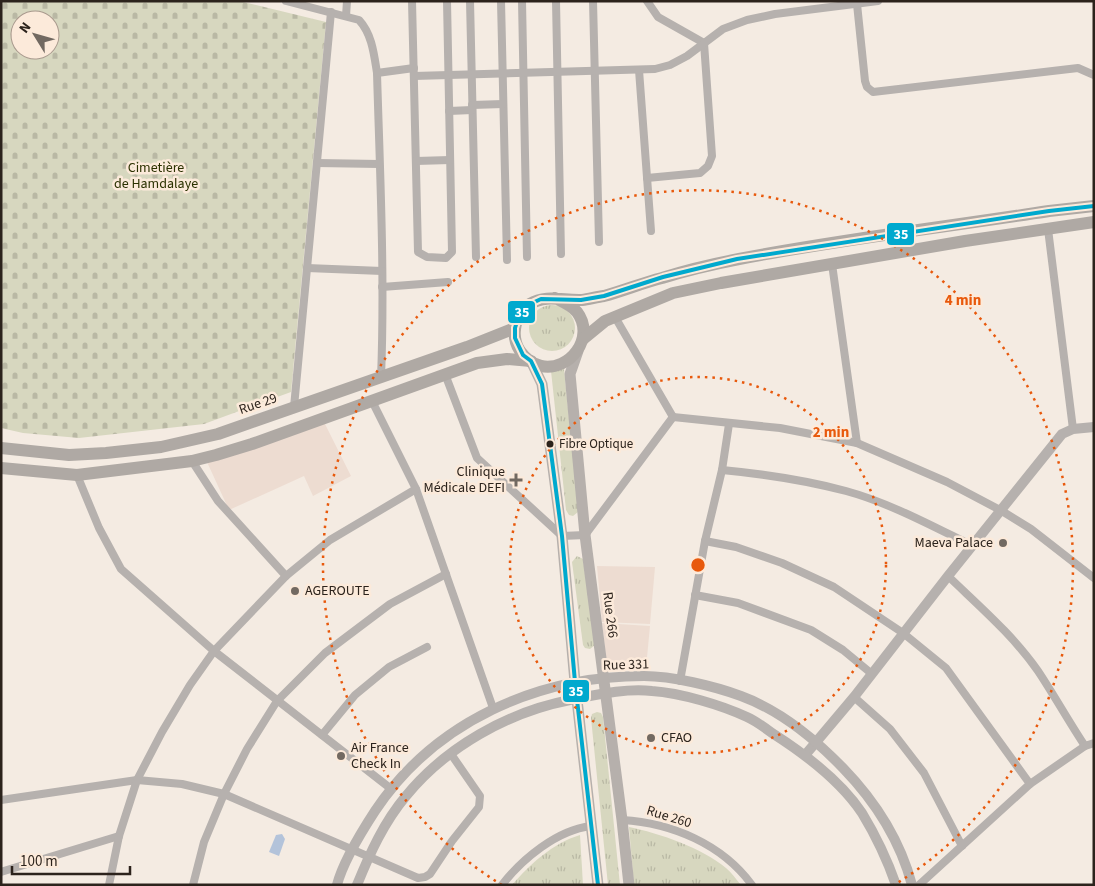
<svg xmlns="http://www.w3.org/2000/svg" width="1095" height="886" font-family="'Source Sans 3',sans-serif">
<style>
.commercial{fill:#eddcd1}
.grass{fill:url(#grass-tufts)}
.cemetery{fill:url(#cemetery-stones);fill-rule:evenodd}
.water{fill:#b3c3da}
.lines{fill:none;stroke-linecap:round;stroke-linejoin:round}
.minor{stroke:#b6b1ae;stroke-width:8}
.tertiary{stroke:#b6b1ae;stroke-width:10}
.secondary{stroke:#b6b0ac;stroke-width:11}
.primary{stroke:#afa9a4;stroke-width:12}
.bus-1-casing{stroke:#fceada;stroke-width:8}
.bus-1{stroke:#00a9ce;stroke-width:4}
.ring{fill:none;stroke:#e8590c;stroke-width:2.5;stroke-dasharray:2.5 5}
.bus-dot{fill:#2c231c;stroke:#fceada;stroke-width:2}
.poi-dot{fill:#726961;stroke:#fceada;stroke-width:2}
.labels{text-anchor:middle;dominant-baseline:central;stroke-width:5;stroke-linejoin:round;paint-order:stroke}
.bus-label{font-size:13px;fill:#2c231c;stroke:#fceada;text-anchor:start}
.park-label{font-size:14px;fill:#2b3100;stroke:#fceada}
.street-label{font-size:14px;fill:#2c231c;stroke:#fceada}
.poi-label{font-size:14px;fill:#2c231c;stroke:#fceada;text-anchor:start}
.centre{fill:#e8590c;stroke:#fceada;stroke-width:2.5}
.ring-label{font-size:15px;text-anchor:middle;font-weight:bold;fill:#e8590c;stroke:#fceada;stroke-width:5;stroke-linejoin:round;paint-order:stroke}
.line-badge{stroke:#fceada;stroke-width:2}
.badge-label{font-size:14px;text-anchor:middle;font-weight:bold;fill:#fff}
</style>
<defs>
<pattern id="grass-tufts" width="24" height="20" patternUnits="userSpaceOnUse" patternTransform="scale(1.25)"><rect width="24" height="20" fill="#d7d7bf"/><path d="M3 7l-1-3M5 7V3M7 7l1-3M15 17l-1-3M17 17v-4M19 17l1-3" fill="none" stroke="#b9b8a4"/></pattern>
<pattern id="cemetery-stones" width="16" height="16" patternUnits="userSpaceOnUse" patternTransform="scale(1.25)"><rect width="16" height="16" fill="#d7d7bf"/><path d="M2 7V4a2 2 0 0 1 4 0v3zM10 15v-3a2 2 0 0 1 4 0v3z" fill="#b9b8a4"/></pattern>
</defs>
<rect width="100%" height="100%" fill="#f4ebe2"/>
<g class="commercial">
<path d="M324 422 351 476 313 496 304 476 229 510 207 462Z"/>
<path d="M597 566 655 567 650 624 602 622Z"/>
<path d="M602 623 650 626 646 668 607 665Z"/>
</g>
<g class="grass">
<circle cx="552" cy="328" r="23"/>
<path d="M564 369 578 508V512L573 516 569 515 566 510 551 371Z"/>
<path d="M577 556 583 559 595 645 590 649 585 648 583 645 572 562Z"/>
<path d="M597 712 601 713 603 717 620 885H608L591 718 592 714Z"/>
<path d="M629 827C659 833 702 848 726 868 731 872 736 879 741 885H634Z"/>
<path d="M580 835 583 885H512C530 864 553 843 580 835Z"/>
</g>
<path class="cemetery" d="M1 1H239L326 22 291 392 204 424 79 438 23 433 1 428ZM20 20H50V50H20Z"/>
<path class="water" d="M282 834 285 839 279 856 269 852 276 835Z"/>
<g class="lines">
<g class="minor">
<path d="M286 1 359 20C372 34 374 54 377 73 380 174 385 276 381 378"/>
<path d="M412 1 418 252 427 257 446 258 452 252 447 1"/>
<path d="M470 1 476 257"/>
<path d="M501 1 507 260"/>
<path d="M522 1 527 257"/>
<path d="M556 1 561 254"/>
<path d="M593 1 599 242"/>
<path d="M647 1 658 17 704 43 712 156 708 166 700 173 647 178"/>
<path d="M857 4 865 81 867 87 873 92 1078 68 1094 75"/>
<path d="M346 16 347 1"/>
<path d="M639 70 651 231"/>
<path d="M377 73 414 68"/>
<path d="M414 76 655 69 670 65 687 56 723 29 747 20 775 14 878 1"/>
<path d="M472 105 503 104"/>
<path d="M449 111 472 110"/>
<path d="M416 161 450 160"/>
<path d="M317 163 379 164"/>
<path d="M1048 229 1073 429"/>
<path d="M832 264 857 443"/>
<path d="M307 268 382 271"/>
<path d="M382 287 448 282"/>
<path d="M615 317 673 417"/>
<path d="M445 374 477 458 562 536 585 535 673 417"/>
<path d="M372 401 416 489 493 708"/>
<path d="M294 407 331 12"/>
<path d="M673 417 780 428 857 443 947 482 1002 511 1031 529 1094 578"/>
<path d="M192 461 218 501 286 576"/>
<path d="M722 470C764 474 805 480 846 491 890 503 932 526 973 546"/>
<path d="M77 475 99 528 121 569 214 651 390 788"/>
<path d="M705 541 736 547 782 563 834 587 903 633 946 668 1030 784"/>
<path d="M948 576C979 606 1013 635 1038 671 1054 695 1069 722 1085 746"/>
<path d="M695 595 738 603 811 630 843 650 872 674"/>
<path d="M680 681 705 541 722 470 729 424"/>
<path d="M854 697 890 729 924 773 962 846"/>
<path d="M322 735 355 695 389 667 427 647"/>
<path d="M1 800 137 780 182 784 224 794 418 878 425 877 430 874 452 841 479 807 480 796 451 754"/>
<path d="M622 820C672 823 722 844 752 885"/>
<path d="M1 872 119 836"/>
<path d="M109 885 119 836 137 780 162 732 190 685 214 651 286 576 330 540 416 489"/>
<path d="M193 885 204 842 224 794 247 749 277 701 325 653 390 604 446 574"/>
<path d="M502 885C522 859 557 830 591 826"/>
<path d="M919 885 1030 784 1085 746 1094 743"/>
</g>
<g class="tertiary">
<path d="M806 754 854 697 948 576 1062 434 1073 429 1094 427"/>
<path d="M337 885C343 861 362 831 375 811 435 721 538 676 644 676 672 676 714 686 741 696 779 710 815 739 843 768 875 801 900 840 912 885"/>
<path d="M357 885C370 853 384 822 406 796 446 747 508 712 570 700 596 695 625 688 652 691 681 693 721 705 747 717 756 721 764 727 772 733 805 754 840 780 862 813 876 836 887 859 896 885"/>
</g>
<g class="secondary">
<path d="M578 351 570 374 585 535 622 820 629 885"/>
<path d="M531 361 542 384 562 536 575 682 598 885"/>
</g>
<g class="primary">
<path d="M555 298C563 302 571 305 577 312 596 337 570 372 541 366 532 364 525 358 520 351 510 336 515 313 530 304 546 294 564 301 582 300 589 299 597 297 604 296 623 291 642 283 662 278 687 270 713 264 739 259 842 239 946 227 1049 211L1094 206"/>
<path d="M583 339 605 321 673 293 721 283 965 241 1094 222"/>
<path d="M1 448 69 455 106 453 161 447 218 434 467 347 515 328"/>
<path d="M1 468 77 475 192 461 216 455 252 444 477 363 507 359 531 361"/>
</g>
<defs>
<path id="bus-1" d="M598 885 575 682 562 536 542 384 531 361 523 355 515 338V328L519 315 528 305 541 299 581 300 604 296 663 277 737 259 1049 211 1094 206"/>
</defs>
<use href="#bus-1" class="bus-1-casing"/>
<use href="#bus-1" class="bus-1"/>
</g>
<g class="ring">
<circle cx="698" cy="565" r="188"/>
<path d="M502 885A375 375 0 1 1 894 885"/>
</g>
<circle class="bus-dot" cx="550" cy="444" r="4.5"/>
<g class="poi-dot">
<path d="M513.5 472.5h5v5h5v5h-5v5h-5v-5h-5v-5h5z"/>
<circle cx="1003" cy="543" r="5"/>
<circle cx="295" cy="591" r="5"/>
<circle cx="651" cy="738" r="5"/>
<circle cx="341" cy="756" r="5"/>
</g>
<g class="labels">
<g class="bus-label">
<text x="559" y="444">Fibre Optique</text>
</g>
<g class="park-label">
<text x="156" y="168">Cimetière<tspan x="156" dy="16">de Hamdalaye</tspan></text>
</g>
<g class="street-label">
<text transform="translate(258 404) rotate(-19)">Rue 29</text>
<text transform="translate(610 615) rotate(83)">Rue 266</text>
<text transform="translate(626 665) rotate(-2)">Rue 331</text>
<text transform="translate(669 817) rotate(17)">Rue 260</text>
</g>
<g class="poi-label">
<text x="505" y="472" text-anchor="end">Clinique<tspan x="505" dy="16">Médicale DEFI</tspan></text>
<text x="993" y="543" text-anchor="end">Maeva Palace</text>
<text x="305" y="591">AGEROUTE</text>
<text x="661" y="738">CFAO</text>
<text x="351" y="748">Air France<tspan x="351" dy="16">Check In</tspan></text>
</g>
</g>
<circle cx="698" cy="565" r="8" class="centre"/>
<g class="ring-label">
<text x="963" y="305">4 min</text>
<text x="831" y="437">2 min</text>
</g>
<g class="line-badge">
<rect x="886" y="222" width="29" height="24" rx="5" fill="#00a9ce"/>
<rect x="507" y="300" width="29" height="24" rx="5" fill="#00a9ce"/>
<rect x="562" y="679" width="28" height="24" rx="5" fill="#00a9ce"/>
</g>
<g class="badge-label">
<text x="901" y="239">35</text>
<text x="522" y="317">35</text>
<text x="576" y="696">35</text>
</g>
<rect width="1095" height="886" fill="none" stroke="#2c231c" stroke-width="5"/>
<g transform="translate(35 35) rotate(307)"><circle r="24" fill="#fceada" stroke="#a99a8e"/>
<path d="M0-4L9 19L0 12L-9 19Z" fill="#726961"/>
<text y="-8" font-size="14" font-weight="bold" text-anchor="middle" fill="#2c231c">N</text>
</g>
<path d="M12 866v8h118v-8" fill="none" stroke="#2c231c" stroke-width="2.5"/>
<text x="20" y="866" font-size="15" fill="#2c231c" stroke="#fceada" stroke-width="4" paint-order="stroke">100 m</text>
</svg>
